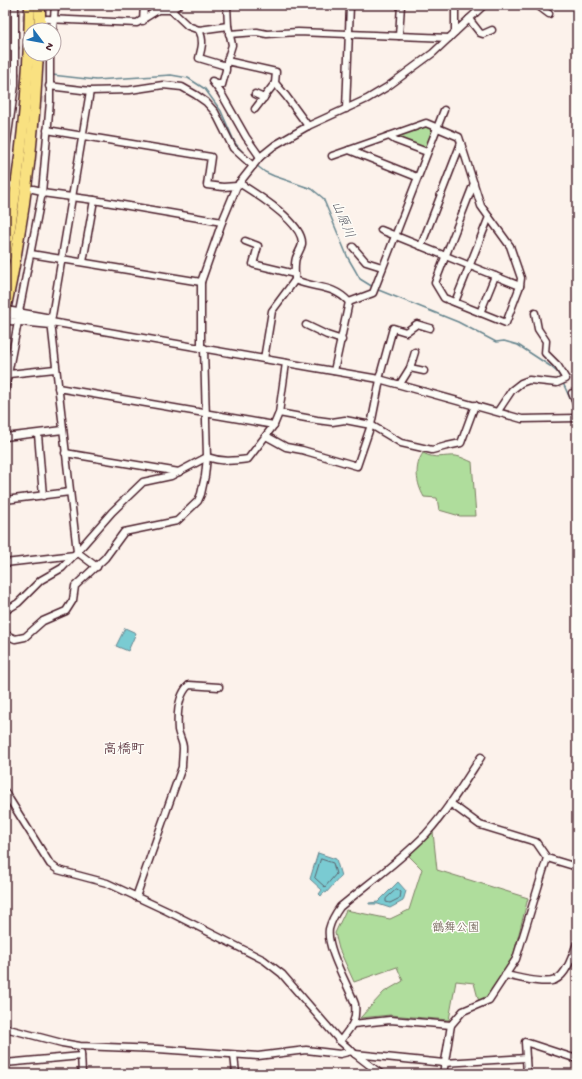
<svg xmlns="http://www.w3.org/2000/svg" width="582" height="1079" font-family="'Gochi Hand','Klee One',sans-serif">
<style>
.green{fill:#afdd9c;stroke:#7c7e64}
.water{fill:#7acbd2;stroke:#67868f}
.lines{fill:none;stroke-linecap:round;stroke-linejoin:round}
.shore{stroke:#5d646e;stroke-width:1}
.stream{stroke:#67868f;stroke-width:1.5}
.minor-tunnel{stroke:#d8c8c5;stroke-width:6;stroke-dasharray:6 3;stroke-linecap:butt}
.minor-casing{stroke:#4a1f2b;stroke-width:9}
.highway-casing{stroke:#4a1f2b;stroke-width:13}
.minor{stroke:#fdfcf7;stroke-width:6}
.highway{stroke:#f9e181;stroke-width:10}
.labels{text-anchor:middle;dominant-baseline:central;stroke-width:3;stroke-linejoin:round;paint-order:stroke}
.park-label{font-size:12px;fill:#68584d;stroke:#fdfcf7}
.water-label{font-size:13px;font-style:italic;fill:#5b5b65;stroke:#fdfcf7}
.quarter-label{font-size:14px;fill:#4a1f2b;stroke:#fdfcf7}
</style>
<rect width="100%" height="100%" fill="#fcf2eb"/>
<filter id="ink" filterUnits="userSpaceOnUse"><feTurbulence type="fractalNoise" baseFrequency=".025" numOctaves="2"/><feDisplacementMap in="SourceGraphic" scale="8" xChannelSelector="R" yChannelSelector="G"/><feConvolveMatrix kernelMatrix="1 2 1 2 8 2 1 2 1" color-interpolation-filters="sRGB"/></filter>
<g filter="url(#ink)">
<g class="green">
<path d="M426 126 430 127 432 131 426 147 423 148 398 138V136Z"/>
<path d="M423 453C436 460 443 455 456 456 462 457 467 460 472 462L476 516H460L439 510 437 498 424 497C416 483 414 466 423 453Z"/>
<path d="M433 832 437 870 528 898 513 957 486 998 479 1002 474 983 456 981 449 1020 390 1015 360 1018 384 992 403 981 397 967 354 982 339 949 335 933 346 910 390 919 409 910 422 869 409 856Z"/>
</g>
<g class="water">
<path d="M125 628 136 633 128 651 116 646Z"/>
<path d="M318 853 336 859 341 876 326 893 324 892 321 896 319 894 322 890 310 879Z"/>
<path d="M398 882 406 891 403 901 390 908 378 904H369V903L378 902Z"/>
</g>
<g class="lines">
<g class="shore">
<path d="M321 859 333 863 336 874 325 887 315 878Z"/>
<path d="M397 889 401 892 400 898 390 903 386 902V899Z"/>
</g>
<g class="stream">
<path d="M52 75 96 80 171 75 188 78 205 89 221 111 235 143 247 157"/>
<path d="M5 82 13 81"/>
<path d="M256 165 265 172 274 176 312 189 323 198 348 258 355 270 360 279 373 287"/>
<path d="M376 289 458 322 496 342 504 341 518 345 550 366 557 372 562 380"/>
<path d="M563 383 577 414"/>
</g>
<g class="minor-tunnel">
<path d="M22 17 43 18"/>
<path d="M19 97 43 100"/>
</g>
<defs>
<g id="minor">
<path d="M227 5 228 26 232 45 227 61 276 72 275 83 286 96 308 126"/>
<path d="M537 5 549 14"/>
<path d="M171 10 179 5"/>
<path d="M47 19 137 23 158 10H171L188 26 199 30 228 26"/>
<path d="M469 19 480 33 483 34 492 30"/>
<path d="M143 21 144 5"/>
<path d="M53 30 55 5"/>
<path d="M199 30C204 40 202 47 199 58L226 66 227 62"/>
<path d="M455 32V5"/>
<path d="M229 34 257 32 267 34 298 32 449 38"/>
<path d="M399 36 401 5"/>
<path d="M5 45 15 48"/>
<path d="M226 66V70L222 85 212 81 221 93 246 137 260 157"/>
<path d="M5 77 15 74"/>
<path d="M49 86 90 91 130 90 163 85 182 87 196 95 206 102 215 112 233 148 253 166"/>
<path d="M5 88H14"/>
<path d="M90 91 51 322 77 552 97 567"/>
<path d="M255 94 264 98"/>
<path d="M255 109 275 83"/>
<path d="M346 109 350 5"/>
<path d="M47 130 211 157 207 185 223 187 237 186"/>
<path d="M389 136 395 140 427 152"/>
<path d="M349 150 417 177"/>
<path d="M5 155 15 85V5"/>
<path d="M332 156 426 123 459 137 481 206 510 246 521 278 520 286 506 323 444 298 435 283 474 183"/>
<path d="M239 183C255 193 304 223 302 244 301 249 298 253 296 258 294 264 295 273 295 280 316 289 332 284 349 302"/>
<path d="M5 185H10"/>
<path d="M33 189 42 191"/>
<path d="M42 193 94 200 222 222"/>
<path d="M381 230 520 286"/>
<path d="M245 241 258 246 253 264 295 274"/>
<path d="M421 246 461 143"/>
<path d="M353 247 366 262 382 267"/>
<path d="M31 254 201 282"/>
<path d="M83 262 94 200"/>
<path d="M455 302 489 217"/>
<path d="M12 311 51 318"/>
<path d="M19 312 42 193 50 101V54"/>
<path d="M480 313 495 276"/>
<path d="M11 315 379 379 522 419 577 418"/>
<path d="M10 321 51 325"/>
<path d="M306 325 327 335 342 340"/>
<path d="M201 348V282L222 222 237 186 260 157 275 145 308 126 367 99 387 87 433 53 484 5"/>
<path d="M264 359 272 311 295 280"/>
<path d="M410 368 415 352"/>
<path d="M334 371 349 302 373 293 444 110"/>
<path d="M9 374 55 369"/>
<path d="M379 379 393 328 406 332 417 324 430 328"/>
<path d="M400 384 410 368 424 371"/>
<path d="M58 388 274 425"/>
<path d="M5 390 18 322"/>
<path d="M572 393 577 406"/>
<path d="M498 411 512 390 521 383 529 380 557 383 566 379 558 366 545 353 546 341 538 329 535 313"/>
<path d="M279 413 317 420 332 422 345 420 371 425 401 443 432 450 447 446 461 443 475 405"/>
<path d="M38 434 43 496"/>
<path d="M266 436 286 447 302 450 357 466 371 425 380 380"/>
<path d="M5 437 63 430"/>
<path d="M65 453 179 472"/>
<path d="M5 500 70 492"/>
<path d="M5 563 75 555"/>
<path d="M5 611 18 603 41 580 62 568 77 552 112 512 143 482 171 476 207 457C221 462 234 461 248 459L274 425 279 413 286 363"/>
<path d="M5 634 15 639 25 637 43 621 66 611 73 600 75 586 105 558 124 532 177 521 198 501 201 494 205 476 207 457 204 348"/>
<path d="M5 792 50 864 58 870 107 883 167 911 264 960 282 974 340 1041 355 1054 381 1074"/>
<path d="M547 858 577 867"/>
<path d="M136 897 182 767C182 760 183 754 183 748 183 742 179 736 178 730 177 716 178 695 189 685L219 687"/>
<path d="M505 975C517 977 544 985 555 980 567 975 573 954 577 943"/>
<path d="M353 1024 390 1020 451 1025"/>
<path d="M5 1028 62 1043 80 1046 158 1049 258 1056 306 1050 340 1054 352 1051"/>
<path d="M340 1041C351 1027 357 1022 355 1004 348 985 326 948 329 929 331 921 335 914 340 907 369 883 400 861 426 834 447 811 464 783 481 757"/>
<path d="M81 1053 82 1074"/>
<path d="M355 1054 444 1063 526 1058"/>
<path d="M234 1055 236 1074"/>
<path d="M5 1063 81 1056"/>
<path d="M443 1074 451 1025 463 1011 489 1000 516 959 547 858 536 842 480 825 450 803"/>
<path d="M527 1074 525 1042 577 1059"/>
</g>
<g id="highway">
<path d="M40 30V5"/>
<path d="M5 257C20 173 29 89 30 5"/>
<path d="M5 311C23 227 34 140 38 54"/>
</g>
</defs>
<use href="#minor" class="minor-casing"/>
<use href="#highway" class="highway-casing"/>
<use href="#minor" class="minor"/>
<use href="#highway" class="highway"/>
</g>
</g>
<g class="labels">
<g class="park-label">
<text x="456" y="929">鶴舞公園</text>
</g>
<g class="water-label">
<text transform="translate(342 220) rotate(67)">山原川</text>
</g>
<g class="quarter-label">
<text x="124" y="750">高橋町</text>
</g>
</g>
<rect width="582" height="1079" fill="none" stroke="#fdfcf7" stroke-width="20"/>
<rect x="10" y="10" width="562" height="1059" fill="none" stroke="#4a1f2b" stroke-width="1.5" filter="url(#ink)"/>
<g transform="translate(42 42) rotate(122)"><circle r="19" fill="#fdfcf7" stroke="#b5a4a5"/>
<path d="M0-3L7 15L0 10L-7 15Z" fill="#1f6fb2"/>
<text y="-6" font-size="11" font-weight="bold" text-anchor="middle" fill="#4a1f2b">N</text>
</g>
</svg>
